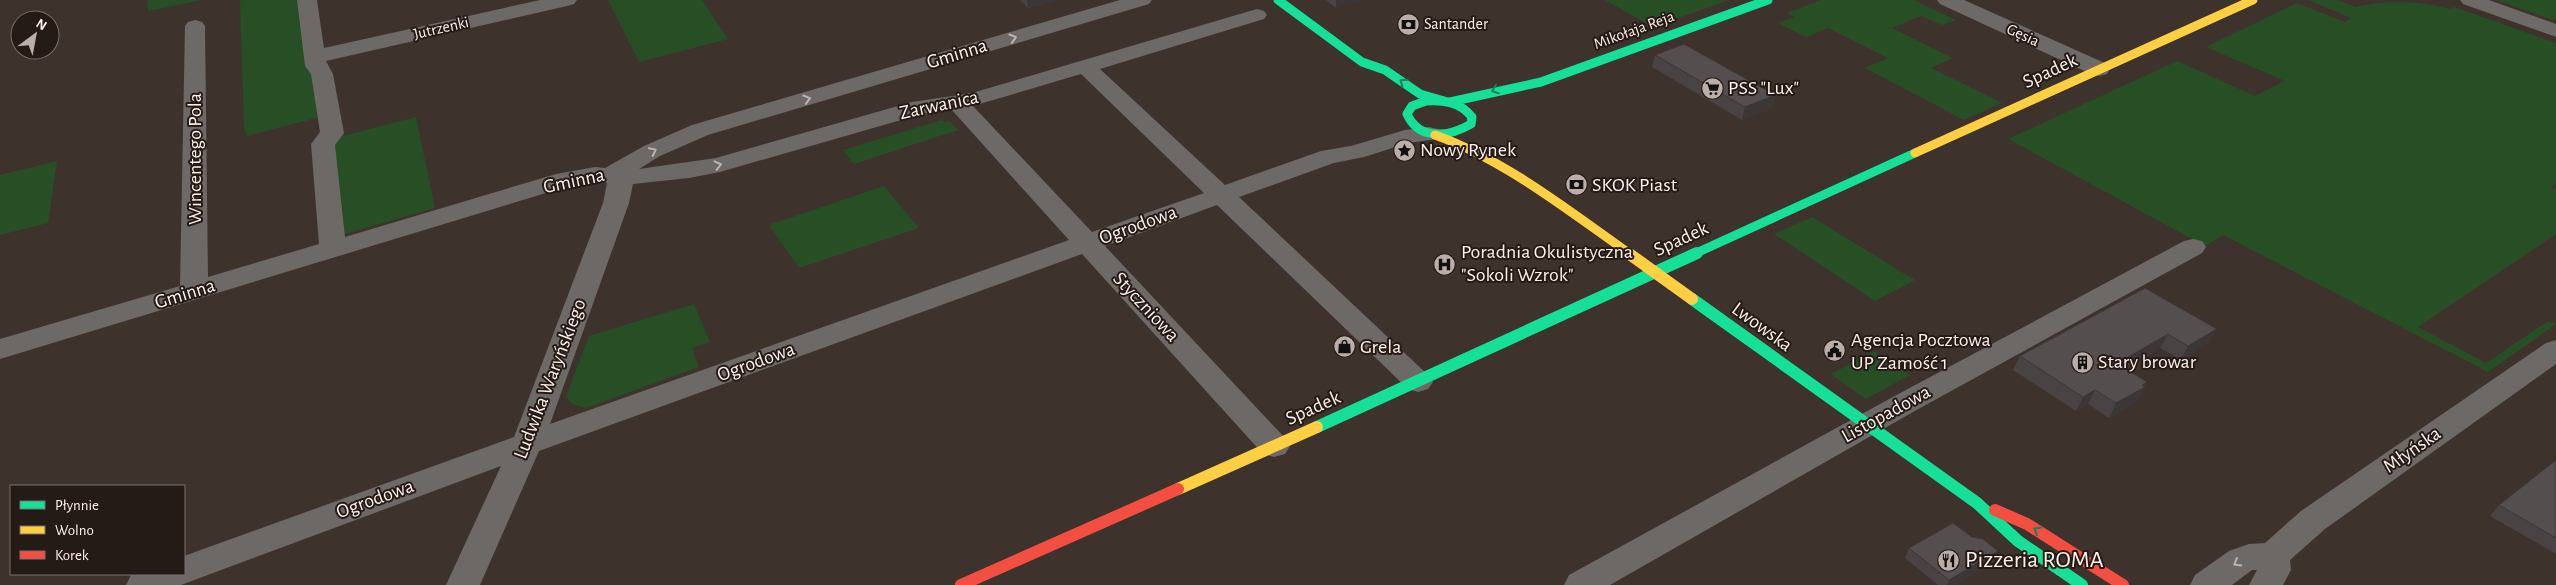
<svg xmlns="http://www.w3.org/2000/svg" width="2556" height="585" font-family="'Alegreya Sans',sans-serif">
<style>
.green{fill:#284e26}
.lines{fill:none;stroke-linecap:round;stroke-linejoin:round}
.street{fill:#6c6966;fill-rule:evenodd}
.fast-far1{stroke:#16e098;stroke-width:9}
.fast{stroke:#16e098;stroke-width:12}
.slow-far1{stroke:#ffcf43;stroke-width:9}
.slow{stroke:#ffcf43;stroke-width:12}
.jam{stroke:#f24e42;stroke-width:12}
.wall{fill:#494344}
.shaded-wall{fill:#3c3737}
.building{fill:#554e4f;stroke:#3c3737}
.oneway{stroke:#bdb3af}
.oneway2{stroke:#1d7d57}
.labels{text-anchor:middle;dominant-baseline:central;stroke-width:4;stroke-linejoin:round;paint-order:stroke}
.far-poi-label{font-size:16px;fill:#fff0ea;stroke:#241a16;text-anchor:start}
.far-street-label{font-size:16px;fill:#fff0ea;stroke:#241a16}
.street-label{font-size:20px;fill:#fff0ea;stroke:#241a16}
.poi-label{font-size:20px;fill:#fff0ea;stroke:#241a16;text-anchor:start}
.near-poi-label{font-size:24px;fill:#fff0ea;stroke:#241a16;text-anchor:start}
</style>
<rect width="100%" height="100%" fill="#3e322d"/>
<g class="green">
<path d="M147 0H202L148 11Z"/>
<path d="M240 0H297L307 68 315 75 320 117 247 136 244 128Z"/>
<path d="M608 0H702L728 39 639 62Z"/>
<path d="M1605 0H1729L1653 27Z"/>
<path d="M1821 0H1914L1956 20 1942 25 1921 16 1892 28 1953 58 1931 68 2002 103 1964 120 1865 68 1888 58 1828 28 1806 37 1778 23 1794 17 1787 13Z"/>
<path d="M2308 0H2337L2356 7C2384 0 2420 0 2449 9L2454 7 2556 43V184L2551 188 2556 190V234L2418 327 2486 363 2548 321 2556 324 2488 372 2223 235 2205 246 2008 139 2177 61 2255 96 2285 81 2206 47 2297 3 2345 22 2351 18Z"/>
<path d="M2496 0H2556V21Z"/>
<path d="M416 117 435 208 341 235 332 142 343 136Z"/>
<path d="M942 120 944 122 950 121 958 130 854 164 843 150Z"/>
<path d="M57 161 48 223 0 235V175Z"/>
<path d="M884 186 919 228 799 268 769 225Z"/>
<path d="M1812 217 1915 280 1875 301 1774 234Z"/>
<path d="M694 304 710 342 692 348 699 367 586 408 572 404 566 397 589 336Z"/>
<path d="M1874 351 1910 375 1866 399 1831 374Z"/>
</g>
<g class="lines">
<g class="street">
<path d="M297 0H317L324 48 540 0H577L574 4 567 6 326 61 333 74 344 133 335 145 345 237 556 174 595 167 605 168 644 146 692 125 1120 0H1152L1149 4 708 135 660 156 639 169 716 158 912 102 972 93 1250 11 1257 9 1264 11 1267 15 1264 19 1100 69 1225 185 1321 151 1351 146 1405 130 1429 127 1437 129 1441 134 1437 139 1408 143 1364 157 1334 163 1239 197 1428 375 1433 382 1428 389 1418 392 1408 389 1217 205 1105 246 1285 438 1290 446 1285 454 1274 457 1263 454 1082 254 539 451 480 585H446L501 466 181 585H126L131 575 135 574H184V556L514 437 603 203 607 183 595 181 569 186 0 359V339L180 286 185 26 188 22 195 20 202 22 205 26 208 277 319 244 311 144 320 132 311 74 305 66ZM1081 74 1204 193 1092 232 973 106ZM951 109 1069 240 550 424 629 203 633 184 689 178 720 172 922 114Z"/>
<path d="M1937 0H1964L2107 64 2110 69 2107 74 2099 76 2091 74 1940 4Z"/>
<path d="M2460 0H2489L2556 24V37L2463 4Z"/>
<path d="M2193 239 2202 241 2206 247 2202 253 1913 412 1610 585H1564L1569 575 1891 398 2184 241Z"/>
<path d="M2556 340V364L2325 529 2290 560 2291 570 2283 585H2249L2257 570H2252L2232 585H2190L2195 575 2229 551 2249 544 2265 543 2301 511 2546 343Z"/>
</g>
<g class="fast-far1">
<path d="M1278 0 1362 62 1385 70 1420 94 1444 101"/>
<path d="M1426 101C1444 100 1460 102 1472 117L1471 124C1449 137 1419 141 1407 114L1412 106Z"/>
<path d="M1450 102 1541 82 1768 0"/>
<path d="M1694 254 1915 153"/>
</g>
<g class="fast">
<path d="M1692 299 1977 503 2018 541 2082 585"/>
<path d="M1317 427 1697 253"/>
</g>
<g class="slow-far1">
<path d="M1435 135C1505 160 1569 211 1630 254"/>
<path d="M1915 153 2253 0"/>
</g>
<g class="slow">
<path d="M1628 253 1692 299"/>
<path d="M1178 489 1317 427"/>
</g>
<g class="jam">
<path d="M1995 510 2027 524 2123 585"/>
<path d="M961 585 1178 489"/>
</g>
</g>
<g class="wall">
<path d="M1020 0H1055V1L1028 8Z"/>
<path d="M1326 0H1362L1336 8Z"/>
<path d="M1655 55 1775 95 1772 108 1742 120 1652 67Z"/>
<path d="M2145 288 2209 343 2181 360 2160 348 2130 366 2128 370 2147 382 2137 401 2109 418 2088 404 2076 411 2013 370 2020 356Z"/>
<path d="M2556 460V554L2490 516 2499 505Z"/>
<path d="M1909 548 1993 561 1953 585H1938L1905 558Z"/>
</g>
<g class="shaded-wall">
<path d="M1027 0H1055V1L1028 8Z"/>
<path d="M1336 0H1362L1336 8Z"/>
<path d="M1775 95 1772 108 1742 120 1745 107Z"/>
<path d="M2217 329 2209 343 2181 360 2188 346Z"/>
<path d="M2168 334 2160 348 2130 366 2123 379V360Z"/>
<path d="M2147 382 2137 401 2109 418 2116 403Z"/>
<path d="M2095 390 2088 404 2076 411 2083 397Z"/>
<path d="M1998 551 1993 561 1953 585H1947L1949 580Z"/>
</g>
<g class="building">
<path d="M1684 44 1775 95 1745 107 1655 55Z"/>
<path d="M2145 288 2217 329 2188 346 2168 334 2123 360 2131 364 2124 368 2147 382 2142 385 2145 387 2116 403 2095 390 2083 397 2020 356Z"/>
<path d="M2556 460V538L2499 505Z"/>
<path d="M1953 523 1972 537 1983 539 1998 551 1949 580 1909 548Z"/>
</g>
<defs><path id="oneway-chevron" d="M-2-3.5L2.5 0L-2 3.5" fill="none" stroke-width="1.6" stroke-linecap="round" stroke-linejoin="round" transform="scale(1.25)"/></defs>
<g class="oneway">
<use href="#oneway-chevron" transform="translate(1013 38) rotate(-17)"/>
<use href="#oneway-chevron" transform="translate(807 99) rotate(-17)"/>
<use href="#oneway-chevron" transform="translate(653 151) rotate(-26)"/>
<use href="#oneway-chevron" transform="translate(718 165) rotate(-14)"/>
<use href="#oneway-chevron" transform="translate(2237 563) rotate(150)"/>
</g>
<g class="oneway2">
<use href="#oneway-chevron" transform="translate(1403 82) rotate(-145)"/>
<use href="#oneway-chevron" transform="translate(1495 90) rotate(161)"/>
<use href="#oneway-chevron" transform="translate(2037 530) rotate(-149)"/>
</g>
<defs>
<symbol id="bank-disc" viewBox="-11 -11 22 22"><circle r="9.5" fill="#bbaea8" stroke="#241a16"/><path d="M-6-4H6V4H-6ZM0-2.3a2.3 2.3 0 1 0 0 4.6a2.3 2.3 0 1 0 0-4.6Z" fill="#111"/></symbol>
<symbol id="supermarket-disc" viewBox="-11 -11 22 22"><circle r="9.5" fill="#bbaea8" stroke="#241a16"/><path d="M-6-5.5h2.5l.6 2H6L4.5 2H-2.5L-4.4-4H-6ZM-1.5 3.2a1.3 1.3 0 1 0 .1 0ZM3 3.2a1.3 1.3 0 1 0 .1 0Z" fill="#111"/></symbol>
<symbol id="sight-disc" viewBox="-11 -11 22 22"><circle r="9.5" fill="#bbaea8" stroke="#241a16"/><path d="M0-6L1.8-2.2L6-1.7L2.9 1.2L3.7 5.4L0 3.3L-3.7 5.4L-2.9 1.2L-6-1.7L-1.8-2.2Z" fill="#111"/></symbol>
<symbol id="hospital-disc" viewBox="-11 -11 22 22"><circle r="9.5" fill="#bbaea8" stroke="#241a16"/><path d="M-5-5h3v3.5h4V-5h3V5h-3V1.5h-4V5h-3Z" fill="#111"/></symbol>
<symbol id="shop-disc" viewBox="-11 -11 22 22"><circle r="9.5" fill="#bbaea8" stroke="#241a16"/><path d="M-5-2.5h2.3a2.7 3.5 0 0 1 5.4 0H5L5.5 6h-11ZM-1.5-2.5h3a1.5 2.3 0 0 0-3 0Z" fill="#111"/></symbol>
<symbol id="civic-disc" viewBox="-11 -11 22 22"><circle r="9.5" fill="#bbaea8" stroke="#241a16"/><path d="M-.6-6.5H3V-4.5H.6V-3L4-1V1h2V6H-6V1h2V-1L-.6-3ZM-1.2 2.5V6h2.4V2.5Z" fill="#111"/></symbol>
<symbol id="building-disc" viewBox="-11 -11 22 22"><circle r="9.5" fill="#bbaea8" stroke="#241a16"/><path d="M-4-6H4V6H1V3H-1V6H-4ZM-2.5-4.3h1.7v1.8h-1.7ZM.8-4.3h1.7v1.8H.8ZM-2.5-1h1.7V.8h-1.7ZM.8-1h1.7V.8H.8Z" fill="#111"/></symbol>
<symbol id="restaurant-disc" viewBox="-11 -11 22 22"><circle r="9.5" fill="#bbaea8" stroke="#241a16"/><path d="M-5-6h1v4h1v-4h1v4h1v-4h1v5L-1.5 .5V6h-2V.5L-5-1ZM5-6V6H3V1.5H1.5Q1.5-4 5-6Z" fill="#111"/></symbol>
</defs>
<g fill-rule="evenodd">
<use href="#bank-disc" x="1396" y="12" width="25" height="25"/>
<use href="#supermarket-disc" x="1700" y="76" width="25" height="25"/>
<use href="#sight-disc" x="1392" y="138" width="25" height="25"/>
<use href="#bank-disc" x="1564" y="172" width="25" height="25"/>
<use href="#hospital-disc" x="1432" y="252" width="25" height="25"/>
<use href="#shop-disc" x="1332" y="334" width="25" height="25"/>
<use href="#civic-disc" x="1822" y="338" width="25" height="25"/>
<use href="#building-disc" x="2070" y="350" width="25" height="25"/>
<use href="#restaurant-disc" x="1936" y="548" width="25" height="25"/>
</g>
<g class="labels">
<g class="far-poi-label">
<text x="1424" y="24">Santander</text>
</g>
<g class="far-street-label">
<text transform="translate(441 28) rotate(-13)">Jutrzenki</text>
<text transform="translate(1634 30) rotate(-20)">Mikołaja Reja</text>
<text transform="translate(2023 35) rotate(25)">Gęsia</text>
</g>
<g class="street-label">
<text transform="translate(957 54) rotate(-17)">Gminna</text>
<text transform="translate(2050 71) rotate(-25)">Spadek</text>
<text transform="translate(939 105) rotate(-12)">Zarwanica</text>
<text transform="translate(195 159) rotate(-90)">Wincentego Pola</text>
<text transform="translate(574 181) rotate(-12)">Gminna</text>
<text transform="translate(1138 225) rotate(-20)">Ogrodowa</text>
<text transform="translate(1681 239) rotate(-25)">Spadek</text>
<text transform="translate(185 294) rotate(-17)">Gminna</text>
<text transform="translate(1146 307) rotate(47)">Styczniowa</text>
<text transform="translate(1762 327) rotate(36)">Lwowska</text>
<text transform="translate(756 362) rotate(-20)">Ogrodowa</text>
<text transform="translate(550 379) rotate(-69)">Ludwika Waryńskiego</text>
<text transform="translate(1313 408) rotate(-24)">Spadek</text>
<text transform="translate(1886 414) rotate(-29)">Listopadowa</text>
<text transform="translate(2412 450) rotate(-35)">Młyńska</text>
<text transform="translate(375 499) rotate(-20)">Ogrodowa</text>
</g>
<g class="poi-label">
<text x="1728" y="88">PSS "Lux"</text>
<text x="1420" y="150">Nowy Rynek</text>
<text x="1592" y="185">SKOK Piast</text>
<text x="1461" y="252">Poradnia Okulistyczna<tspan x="1461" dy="23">"Sokoli Wzrok"</tspan></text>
<text x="1851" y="340">Agencja Pocztowa<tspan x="1851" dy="23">UP Zamość 1</tspan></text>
<text x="1360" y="347">Grela</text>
<text x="2098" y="362">Stary browar</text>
</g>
<g class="near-poi-label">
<text x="1965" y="560">Pizzeria ROMA</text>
</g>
</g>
<rect x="10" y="485" width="175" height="90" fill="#241a16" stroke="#7c706b"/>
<rect x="20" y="501" width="25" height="8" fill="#16e098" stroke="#7c706b"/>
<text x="55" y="510" font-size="15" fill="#fff0ea">Płynnie</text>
<rect x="20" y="526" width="25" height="8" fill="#ffcf43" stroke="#7c706b"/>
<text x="55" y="535" font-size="15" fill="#fff0ea">Wolno</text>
<rect x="20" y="551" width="25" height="8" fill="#f24e42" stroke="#7c706b"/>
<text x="55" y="560" font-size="15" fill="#fff0ea">Korek</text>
<g transform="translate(35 35) rotate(32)"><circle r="24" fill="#241a16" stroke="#7c706b"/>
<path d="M0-4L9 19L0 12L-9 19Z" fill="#bbaea8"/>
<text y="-8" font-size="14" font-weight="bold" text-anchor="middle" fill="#fff0ea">N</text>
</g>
</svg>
